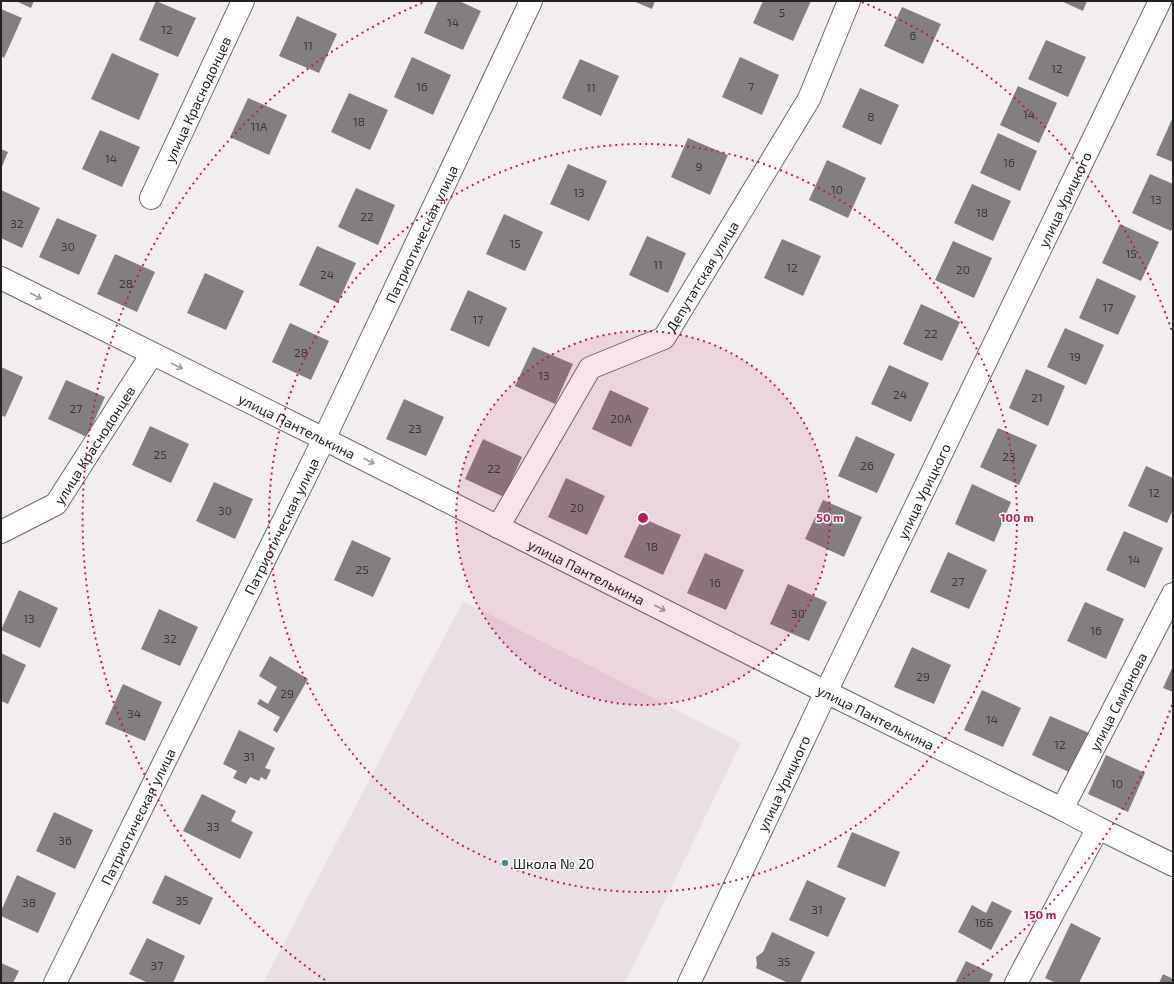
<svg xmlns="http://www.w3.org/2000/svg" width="1174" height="984" font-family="'Exo 2',sans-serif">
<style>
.built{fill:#eadfe5}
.building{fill:#837f81}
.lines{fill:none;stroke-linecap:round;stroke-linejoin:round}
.minor-casing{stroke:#6c686a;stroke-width:24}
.major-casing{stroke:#6c686a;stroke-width:24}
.minor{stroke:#fff;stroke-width:22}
.major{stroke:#fff;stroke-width:22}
.oneway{stroke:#9c9b9c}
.ring{fill:none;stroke:#c2185b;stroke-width:2;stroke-dasharray:2 4}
.poi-dot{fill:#448b89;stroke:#fff;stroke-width:1.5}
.labels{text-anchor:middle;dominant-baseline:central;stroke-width:3;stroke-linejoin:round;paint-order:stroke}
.number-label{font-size:12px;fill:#3b383a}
.street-label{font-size:14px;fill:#232122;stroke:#fff}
.poi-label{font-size:14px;fill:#232122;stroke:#fff;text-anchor:start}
.centre{fill:#c2185b;stroke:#fff;stroke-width:2}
.ring-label{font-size:12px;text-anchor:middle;font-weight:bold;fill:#c2185b;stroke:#fff;stroke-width:3;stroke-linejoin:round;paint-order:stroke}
</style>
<rect width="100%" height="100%" fill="#f2eef0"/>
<path class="built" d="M463 601 741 743 625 983H263Z"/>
<g class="building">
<path d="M16 1H34L31 8Z"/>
<path d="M156 1 196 18 178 57 139 40Z"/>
<path d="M438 1H459L481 11 463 50 424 33Z"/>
<path d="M633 1H655L652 9Z"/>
<path d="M763 1H811L793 41 753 23Z"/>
<path d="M1061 1H1087L1083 11Z"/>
<path d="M902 7 941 24 923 64 884 46Z"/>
<path d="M1 9 22 18 4 58 1 56Z"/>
<path d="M297 16 337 34 319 73 279 56Z"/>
<path d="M1046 40 1086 57 1068 97 1028 79Z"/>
<path d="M112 53 159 74 139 120 91 99Z"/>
<path d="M412 57 451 75 433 115 394 97Z"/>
<path d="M740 57 779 75 762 115 722 97Z"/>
<path d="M580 59 619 76 601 116 562 98Z"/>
<path d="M1018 86 1057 103 1039 143 1000 125Z"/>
<path d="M860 88 899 105 881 145 842 127Z"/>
<path d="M349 93 388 110 370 150 331 132Z"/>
<path d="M248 98 287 115 269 155 230 137Z"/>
<path d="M1173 117V162L1156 155Z"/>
<path d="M100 130 140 147 122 187 82 169Z"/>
<path d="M998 133 1037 151 1020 191 980 173Z"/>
<path d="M688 138 728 155 710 195 671 177Z"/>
<path d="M1 149 8 152 1 169Z"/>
<path d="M827 160 866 178 848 218 809 200Z"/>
<path d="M568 164 607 181 589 221 550 204Z"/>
<path d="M1150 174 1173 184V226L1171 231 1132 213Z"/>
<path d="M972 184 1011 201 993 241 954 223Z"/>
<path d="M356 188 395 205 378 245 338 227Z"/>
<path d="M1 190 40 208 22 248 1 238Z"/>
<path d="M504 214 543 232 525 271 486 254Z"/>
<path d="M57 218 97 235 79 275 39 257Z"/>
<path d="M1120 224 1159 242 1141 281 1102 263Z"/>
<path d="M647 236 686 253 668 293 629 275Z"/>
<path d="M782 239 821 256 803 296 764 278Z"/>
<path d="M953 241 992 258 974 298 935 280Z"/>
<path d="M317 246 356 263 338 303 299 285Z"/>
<path d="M115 254 155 272 137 312 97 294Z"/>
<path d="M205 273 244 291 226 330 187 313Z"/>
<path d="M1097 278 1136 296 1118 335 1079 318Z"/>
<path d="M468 290 507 308 489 347 450 330Z"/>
<path d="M921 304 960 322 942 361 903 344Z"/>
<path d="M290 323 329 341 311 380 272 362Z"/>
<path d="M1065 328 1104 345 1086 385 1047 367Z"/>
<path d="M533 347 573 364 555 404 515 386Z"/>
<path d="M889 365 929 383 911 422 871 404Z"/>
<path d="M1 367 23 377 5 417 1 415Z"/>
<path d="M1026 369 1065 386 1048 426 1009 408Z"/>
<path d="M66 380 105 397 87 437 48 419Z"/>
<path d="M610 390 649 408 631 447 592 429Z"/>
<path d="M404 399 444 417 426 456 386 439Z"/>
<path d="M150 426 189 444 171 483 132 465Z"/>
<path d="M998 428 1037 445 1019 485 980 467Z"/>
<path d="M856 436 895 454 877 493 838 476Z"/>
<path d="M483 439 522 457 504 497 465 479Z"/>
<path d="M1146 466 1173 478V510L1167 523 1128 506Z"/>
<path d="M566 478 605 496 587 535 548 517Z"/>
<path d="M214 482 253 499 235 539 196 521Z"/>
<path d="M972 484 1011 502 994 542 955 524Z"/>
<path d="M823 500 862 517 844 557 805 539Z"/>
<path d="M642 518 681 535 663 575 624 557Z"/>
<path d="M1124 531 1163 548 1145 588 1106 570Z"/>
<path d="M352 540 391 558 373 597 334 580Z"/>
<path d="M948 552 987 570 969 609 930 592Z"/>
<path d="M705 553 744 570 726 610 687 593Z"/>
<path d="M788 584 827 602 809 641 770 624Z"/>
<path d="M19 590 58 608 40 648 1 630Z"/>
<path d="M1085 602 1124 619 1106 659 1067 641Z"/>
<path d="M159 609 198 627 180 666 141 649Z"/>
<path d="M912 647 951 665 934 704 894 687Z"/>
<path d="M1 653 26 665 8 704 1 701Z"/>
<path d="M270 656 308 679 277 733 273 730 280 717 257 704 260 699 268 704 277 687 259 676Z"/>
<path d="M1173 666V692L1163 688Z"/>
<path d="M123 684 162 702 145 741 105 724Z"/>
<path d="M982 690 1021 708 1003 747 964 730Z"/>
<path d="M1050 716 1089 733 1071 773 1032 755Z"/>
<path d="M239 730 275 748 265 768 271 770 266 780 261 777 259 781 250 777 246 784 233 778 237 771 223 764Z"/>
<path d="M1106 755 1145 773 1128 812 1088 794Z"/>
<path d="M202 794 236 811 231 821 253 832 240 859 183 831Z"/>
<path d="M54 812 93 830 75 869 36 851Z"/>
<path d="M852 832 900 852 885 887 837 867Z"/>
<path d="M17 875 56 893 38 933 1 916V911Z"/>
<path d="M165 875 213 898 200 925 152 903Z"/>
<path d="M807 880 846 898 828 937 789 920Z"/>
<path d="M992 901 1012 911 991 950 958 932 972 905 986 913Z"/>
<path d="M1071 923 1101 938 1079 983H1056L1045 978Z"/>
<path d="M772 932 815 952 800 983H788L756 968 757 964 756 957 763 952Z"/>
<path d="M147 938 185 956 173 983H148L129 974Z"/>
<path d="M966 961 993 974 989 983H955Z"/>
<path d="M1 963 19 971 13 983H1Z"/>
<path d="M1163 974 1173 979V983H1159Z"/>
</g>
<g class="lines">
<defs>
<g id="minor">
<path id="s1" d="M151 198 243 1"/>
<path id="s2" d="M498 527 590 368 664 338 809 99 849 1"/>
<path id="s3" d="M1 532 56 504 152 354"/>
<path id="s4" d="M1062 809 1173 594"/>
<path id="s5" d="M55 983 324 439 531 1"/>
<path id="s6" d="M689 983 826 692 1160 1"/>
<path d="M1016 983 1098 828"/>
</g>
<g id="major">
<path id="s7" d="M1 278 324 439 826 692 1062 809 1098 828 1173 865"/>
</g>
</defs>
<use href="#minor" class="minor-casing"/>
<use href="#major" class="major-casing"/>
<use href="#minor" class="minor"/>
<use href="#major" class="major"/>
</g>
<defs><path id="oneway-shaft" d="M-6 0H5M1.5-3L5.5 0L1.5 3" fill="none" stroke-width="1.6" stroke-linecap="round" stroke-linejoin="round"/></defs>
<g class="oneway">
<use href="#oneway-shaft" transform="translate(36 296) rotate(27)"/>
<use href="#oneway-shaft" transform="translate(177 366) rotate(26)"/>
<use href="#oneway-shaft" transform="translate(369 461) rotate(27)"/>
<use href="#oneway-shaft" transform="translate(660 608) rotate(27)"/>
</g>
<circle cx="643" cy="518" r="187" fill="#c2185b" fill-opacity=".12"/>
<g class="ring">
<circle cx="643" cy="518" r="187"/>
<circle cx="643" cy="518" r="374"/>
<path d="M1172 705A561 561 0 0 1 961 980M325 980A561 561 0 0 1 424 2M862 2A561 561 0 0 1 1172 331"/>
</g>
<circle class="poi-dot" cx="505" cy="863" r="4"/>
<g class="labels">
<g class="number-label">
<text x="782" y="12">5</text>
<text x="453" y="22">14</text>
<text x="167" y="29">12</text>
<text x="913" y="35">6</text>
<text x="308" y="45">11</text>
<text x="1057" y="68">12</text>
<text x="422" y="86">16</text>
<text x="751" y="86">7</text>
<text x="591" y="87">11</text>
<text x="1029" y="114">14</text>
<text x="871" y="116">8</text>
<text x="359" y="121">18</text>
<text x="259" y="126">11А</text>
<text x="111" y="158">14</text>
<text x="1009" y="162">16</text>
<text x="699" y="166">9</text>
<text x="837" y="189">10</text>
<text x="579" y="192">13</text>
<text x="1156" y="199">13</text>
<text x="982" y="212">18</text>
<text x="367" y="216">22</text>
<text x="17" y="223">32</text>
<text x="515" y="243">15</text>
<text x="68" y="246">30</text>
<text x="1131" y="253">15</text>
<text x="658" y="264">11</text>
<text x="792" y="267">12</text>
<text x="963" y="269">20</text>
<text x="327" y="274">24</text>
<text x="126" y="283">28</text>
<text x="1108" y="307">17</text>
<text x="478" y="319">17</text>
<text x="931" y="333">22</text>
<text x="301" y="352">28</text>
<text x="1075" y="356">19</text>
<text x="544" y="375">13</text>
<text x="900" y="394">24</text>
<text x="1037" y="397">21</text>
<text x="76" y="408">27</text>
<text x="621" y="418">20А</text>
<text x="415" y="428">23</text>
<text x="160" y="454">25</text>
<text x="1009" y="456">23</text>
<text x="867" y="465">26</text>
<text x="494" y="468">22</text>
<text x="1154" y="492">12</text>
<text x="577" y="507">20</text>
<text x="225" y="510">30</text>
<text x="652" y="546">18</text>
<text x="1134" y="559">14</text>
<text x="362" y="569">25</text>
<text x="958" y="581">27</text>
<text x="715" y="582">16</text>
<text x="798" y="613">30</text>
<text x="29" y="618">13</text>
<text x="1096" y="630">16</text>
<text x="170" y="638">32</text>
<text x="923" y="676">29</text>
<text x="287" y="693">29</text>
<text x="134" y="713">34</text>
<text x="992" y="719">14</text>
<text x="1060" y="744">12</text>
<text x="249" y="756">31</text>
<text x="1117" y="783">10</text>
<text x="213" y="826">33</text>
<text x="65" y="840">36</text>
<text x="182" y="900">35</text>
<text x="29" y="902">38</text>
<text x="817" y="909">31</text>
<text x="984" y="922">16Б</text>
<text x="784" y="961">35</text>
<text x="157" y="965">37</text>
</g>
<g class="street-label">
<text stroke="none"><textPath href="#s1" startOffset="109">улица Краснодонцев</textPath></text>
<text stroke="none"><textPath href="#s6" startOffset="869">улица Урицкого</textPath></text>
<text stroke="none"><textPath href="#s5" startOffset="834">Патриотическая улица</textPath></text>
<text stroke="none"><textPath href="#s2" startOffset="336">Депутатская улица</textPath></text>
<text stroke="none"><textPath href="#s7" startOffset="331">улица Пантелькина</textPath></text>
<text stroke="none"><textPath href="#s3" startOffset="132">улица Краснодонцев</textPath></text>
<text stroke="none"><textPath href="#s6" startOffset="545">улица Урицкого</textPath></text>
<text stroke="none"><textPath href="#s5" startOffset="510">Патриотическая улица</textPath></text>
<text stroke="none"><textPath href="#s7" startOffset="655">улица Пантелькина</textPath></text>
<text stroke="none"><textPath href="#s4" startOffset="121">улица Смирнова</textPath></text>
<text stroke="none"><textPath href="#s7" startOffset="979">улица Пантелькина</textPath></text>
<text stroke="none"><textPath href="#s6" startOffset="221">улица Урицкого</textPath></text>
<text stroke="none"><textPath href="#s5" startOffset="186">Патриотическая улица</textPath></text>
</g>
<g class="poi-label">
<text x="513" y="863">Школа № 20</text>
</g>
</g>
<circle cx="643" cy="518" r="6" class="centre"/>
<g class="ring-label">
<text x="830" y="522">50 m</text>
<text x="1017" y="522">100 m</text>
<text x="1040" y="919">150 m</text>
</g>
<rect width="1174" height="984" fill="none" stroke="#232122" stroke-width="4"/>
</svg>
